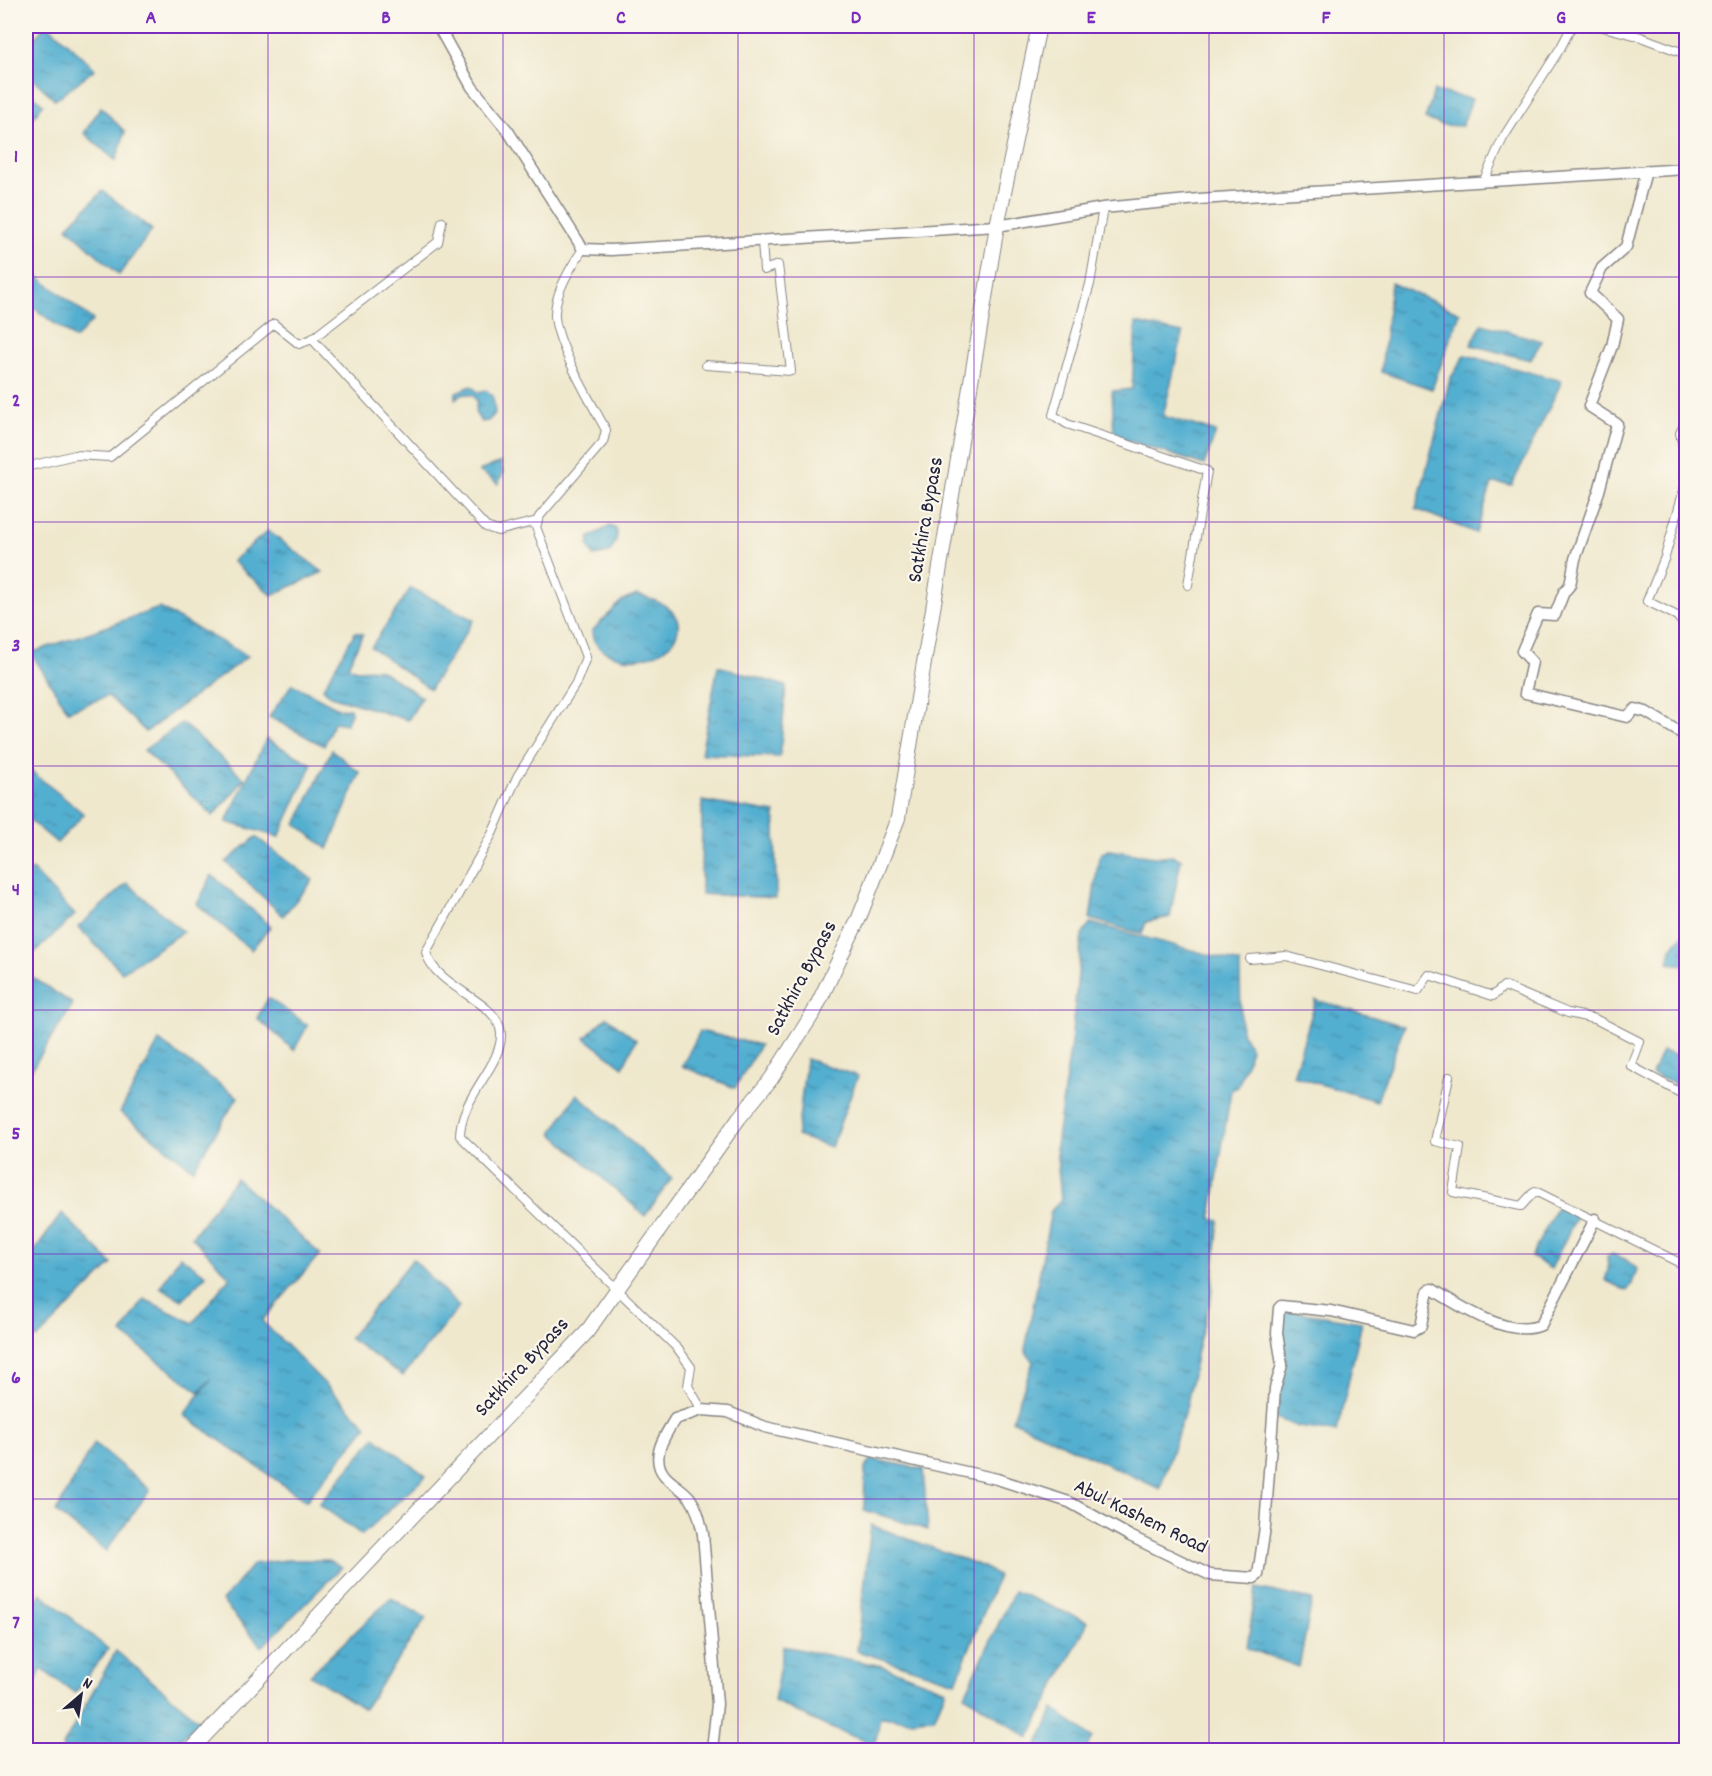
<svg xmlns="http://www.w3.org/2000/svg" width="1712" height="1776" font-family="Dekko,sans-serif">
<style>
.water{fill:url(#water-ripples);stroke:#3a6886;stroke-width:1.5}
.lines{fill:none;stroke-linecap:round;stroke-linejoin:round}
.minor-casing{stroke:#888584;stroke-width:10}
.tertiary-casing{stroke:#888584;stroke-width:13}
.trunk-casing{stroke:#888584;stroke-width:16}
.minor{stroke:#fff;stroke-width:8}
.tertiary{stroke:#fff;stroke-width:10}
.trunk{stroke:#fff;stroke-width:14}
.grid{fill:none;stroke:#7b2cbf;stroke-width:1.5;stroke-opacity:0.55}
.labels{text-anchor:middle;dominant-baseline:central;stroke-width:4.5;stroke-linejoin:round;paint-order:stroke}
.street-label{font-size:21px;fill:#22223b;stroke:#fbf7ec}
.neatline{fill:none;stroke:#7b2cbf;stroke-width:2}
.grid-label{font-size:20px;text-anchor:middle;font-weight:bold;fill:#7b2cbf}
</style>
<defs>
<pattern id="water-ripples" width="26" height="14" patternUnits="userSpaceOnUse" patternTransform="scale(1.5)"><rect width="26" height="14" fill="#52afd0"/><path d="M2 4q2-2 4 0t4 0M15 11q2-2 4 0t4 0" fill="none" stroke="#448eaa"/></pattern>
</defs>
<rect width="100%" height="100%" fill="#fbf7ec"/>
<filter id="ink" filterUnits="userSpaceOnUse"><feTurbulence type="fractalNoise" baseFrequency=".0167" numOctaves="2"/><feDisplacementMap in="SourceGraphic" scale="12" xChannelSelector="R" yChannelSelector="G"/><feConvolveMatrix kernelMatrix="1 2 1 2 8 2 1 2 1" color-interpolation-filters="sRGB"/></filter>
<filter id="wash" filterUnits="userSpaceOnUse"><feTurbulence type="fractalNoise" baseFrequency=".008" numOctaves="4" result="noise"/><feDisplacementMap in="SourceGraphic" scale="24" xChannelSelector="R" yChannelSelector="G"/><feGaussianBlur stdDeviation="1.35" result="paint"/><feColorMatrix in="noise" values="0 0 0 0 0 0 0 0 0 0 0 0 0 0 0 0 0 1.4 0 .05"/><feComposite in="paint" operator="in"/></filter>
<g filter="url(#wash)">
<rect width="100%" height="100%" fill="#efe8cd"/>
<g class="water">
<path d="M45 26H49L95 69 55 100 26 72V49Z"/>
<path d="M26 89 43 104 27 126 26 125Z"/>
<path d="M1434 91 1472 99 1462 126 1442 125 1425 119Z"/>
<path d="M101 107 125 132 116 161 84 133Z"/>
<path d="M103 191 152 230 119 275 67 227Z"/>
<path d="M26 267 93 320 75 339 26 302Z"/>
<path d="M1391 283 1460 313 1432 389 1381 372Z"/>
<path d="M1136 323 1183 333 1163 416 1216 432 1204 465 1114 436 1112 391 1132 389Z"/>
<path d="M1482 324 1542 341 1530 360 1471 345Z"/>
<path d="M1465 355 1562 381 1512 485 1492 483 1476 533 1416 509 1450 379Z"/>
<path d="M471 386 479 393 486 390 493 396 495 414 488 421 481 422 475 412 477 401 473 395 462 394 455 399 456 392Z"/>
<path d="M501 462 503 474 498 484 479 471Z"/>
<path d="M610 526 616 529C619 537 614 546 609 553L594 556 588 545 590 537Z"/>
<path d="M268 531 323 572 272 595 232 561Z"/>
<path d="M411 588 474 620 430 689 371 647Z"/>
<path d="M637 595C647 598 660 601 667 607 703 634 645 677 603 650 596 645 592 640 592 631L622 601Z"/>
<path d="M159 608 248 656 146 732 108 696 68 711 31 653Z"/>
<path d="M355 632 363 634 348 666 356 670 379 669 422 697 408 720 331 696 323 688Z"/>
<path d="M718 666 786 686 780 757 701 754Z"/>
<path d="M292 684 340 709 350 708 351 713 346 724 334 722 324 746 269 717Z"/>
<path d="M182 723 245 779 213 816 144 750Z"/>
<path d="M266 739 312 764 279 837 226 822Z"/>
<path d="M332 750 360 773 328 849 296 824Z"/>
<path d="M26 767 84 814 57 843 26 817Z"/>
<path d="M702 801 775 813 776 898 701 894Z"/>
<path d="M256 837 313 880 283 916 226 862Z"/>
<path d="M1109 850 1154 857 1172 855 1181 860 1170 917 1146 922 1142 934 1090 919 1099 857 1102 853Z"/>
<path d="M32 870 75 915 35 952 26 944V878Z"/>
<path d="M212 875 271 926 251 950 197 904Z"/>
<path d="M127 883 183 932 122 972 78 927Z"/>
<path d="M1091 923 1240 963 1241 1030 1251 1049 1238 1087 1231 1090 1211 1218 1219 1220 1211 1297 1197 1350 1187 1405 1160 1489 1012 1420 1033 1362 1025 1350 1051 1211 1061 1199 1056 1146 1071 1043 1082 935Z"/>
<path d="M1686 932V965L1668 963 1671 948Z"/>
<path d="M26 973 73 1004 26 1078Z"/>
<path d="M268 998 308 1025 294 1050 257 1018Z"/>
<path d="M1316 1000 1404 1026 1377 1101 1293 1076Z"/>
<path d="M607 1017 636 1040 623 1067 585 1038Z"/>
<path d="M700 1031 760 1045 735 1088 682 1066Z"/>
<path d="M1686 1034V1069L1677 1085 1652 1074 1662 1051 1677 1056Z"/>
<path d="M159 1041 238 1097 193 1169 120 1112Z"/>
<path d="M806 1059 858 1076 831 1147 797 1136Z"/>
<path d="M577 1094 672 1178 645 1216 552 1133Z"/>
<path d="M236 1178 320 1254 262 1321 367 1426 306 1501 184 1415 211 1379 199 1392 122 1333 144 1299 193 1323 230 1277 192 1237Z"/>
<path d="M1557 1206 1577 1215 1551 1269 1531 1257Z"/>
<path d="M62 1213 112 1264 37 1339 26 1329V1263Z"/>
<path d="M1612 1254 1625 1259 1637 1269 1632 1284 1627 1291 1605 1280 1608 1271 1607 1256Z"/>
<path d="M180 1256 206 1275 182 1300 160 1287Z"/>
<path d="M413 1259 459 1307 403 1376 349 1338Z"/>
<path d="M1284 1310 1362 1322 1337 1432 1298 1427 1276 1418Z"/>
<path d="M375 1437 426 1476 362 1535 319 1504Z"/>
<path d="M94 1443 150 1490 106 1551 56 1512Z"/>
<path d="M871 1459 923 1469 928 1530 864 1510 865 1468Z"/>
<path d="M871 1525 984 1567 998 1576 956 1682 857 1651Z"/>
<path d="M287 1560H328L342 1567 262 1647 222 1601 253 1564Z"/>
<path d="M1256 1588 1312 1600 1299 1667 1247 1648Z"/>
<path d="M1014 1591 1088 1622 1029 1738 965 1695Z"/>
<path d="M41 1593 108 1649 75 1693 41 1669 26 1708V1619Z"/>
<path d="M391 1598 426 1618 364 1709 310 1675Z"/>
<path d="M783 1646 882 1666 946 1690 934 1718 909 1720 880 1717 875 1745 826 1726 774 1701Z"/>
<path d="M116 1651 200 1721 169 1750H66L62 1747Z"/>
<path d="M1054 1709 1093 1738 1085 1750H1035Z"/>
</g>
</g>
<g filter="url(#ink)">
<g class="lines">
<defs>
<g id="minor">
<path d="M1599 26 1638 36 1686 54"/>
<path d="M1483 182 1503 138 1561 47 1572 26"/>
<path d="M1103 208 1090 284 1053 415 1067 424 1207 471 1188 585"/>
<path d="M583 249C572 265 556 291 555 312 553 339 592 404 606 430L603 442 539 517 536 527 586 657 576 683 517 777 492 834 426 952C435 989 500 1000 501 1034 502 1066 460 1097 460 1136L678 1349 691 1367 688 1386 702 1410"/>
<path d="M312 339 438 242 442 222"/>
<path d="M706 365 791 371 778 265 764 270 762 241"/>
<path d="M1686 422 1680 433 1686 461"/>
<path d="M26 467 75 455 110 457 274 324 299 344 312 339 486 527 498 531 537 521"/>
<path d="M1686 482 1665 557 1647 601 1677 616 1686 627"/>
<path d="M1250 959 1286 956 1418 991 1429 975 1493 996 1504 986 1568 1013 1595 1019 1640 1042 1631 1066 1686 1096"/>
<path d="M1449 1077 1435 1141 1460 1147 1453 1192 1521 1206 1535 1191 1686 1266"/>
</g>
<g id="tertiary">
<path d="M438 26 472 87 508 131 583 249 611 250 997 226 1103 208 1199 199 1686 169"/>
<path d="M1646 171 1626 247 1602 268 1590 293 1618 319 1612 346 1589 406 1617 424 1599 491 1575 559 1570 585 1564 592 1555 615 1538 614 1522 651 1532 662 1525 693 1627 717 1635 709 1646 712 1686 736"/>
<path d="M712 1750 717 1704 703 1534C700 1521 698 1509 690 1498 683 1489 672 1484 665 1476 649 1458 665 1435 675 1419L702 1410 728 1412 765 1427 997 1479 1069 1502 1130 1536 1210 1575 1254 1578 1258 1575 1265 1527 1275 1388 1282 1365 1277 1333 1279 1308 1281 1306 1331 1311 1414 1330 1421 1326 1428 1291 1432 1289C1459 1306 1510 1339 1541 1325L1595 1219"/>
</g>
<path id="trunk" d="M191 1750 586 1333 739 1118 771 1079 814 1012 859 918 898 818 997 226 1039 26"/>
</defs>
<use href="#minor" class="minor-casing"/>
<use href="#tertiary" class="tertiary-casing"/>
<use href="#trunk" class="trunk-casing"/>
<use href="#minor" class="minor"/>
<use href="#tertiary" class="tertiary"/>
<use href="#trunk" class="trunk"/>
</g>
</g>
<path class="grid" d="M268 26V1750M503 26V1750M738 26V1750M974 26V1750M1209 26V1750M1444 26V1750M26 277H1686M26 522H1686M26 766H1686M26 1010H1686M26 1254H1686M26 1499H1686"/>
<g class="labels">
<g class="street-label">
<text transform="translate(927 520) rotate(-80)">Satkhira Bypass</text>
<text transform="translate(803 979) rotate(-62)">Satkhira Bypass</text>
<text transform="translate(523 1368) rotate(-47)">Satkhira Bypass</text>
<text transform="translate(1140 1518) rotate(26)">Abul Kashem Road</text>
</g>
</g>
<rect width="1712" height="1776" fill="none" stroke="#fbf7ec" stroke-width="66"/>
<g transform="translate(81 1695) rotate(29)" stroke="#fbf7ec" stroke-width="4.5" paint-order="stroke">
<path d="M0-4.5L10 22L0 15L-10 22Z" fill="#22223b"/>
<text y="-9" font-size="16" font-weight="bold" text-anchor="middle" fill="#22223b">N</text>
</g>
<rect x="33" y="33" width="1646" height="1710" class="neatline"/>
<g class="grid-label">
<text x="151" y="23">A</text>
<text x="386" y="23">B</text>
<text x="621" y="23">C</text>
<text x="856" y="23">D</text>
<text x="1091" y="23">E</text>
<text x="1326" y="23">F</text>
<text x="1561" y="23">G</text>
<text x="16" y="162">1</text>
<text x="16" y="406">2</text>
<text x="16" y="651">3</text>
<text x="16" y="895">4</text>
<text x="16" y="1139">5</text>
<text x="16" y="1383">6</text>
<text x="16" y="1628">7</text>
</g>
</svg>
